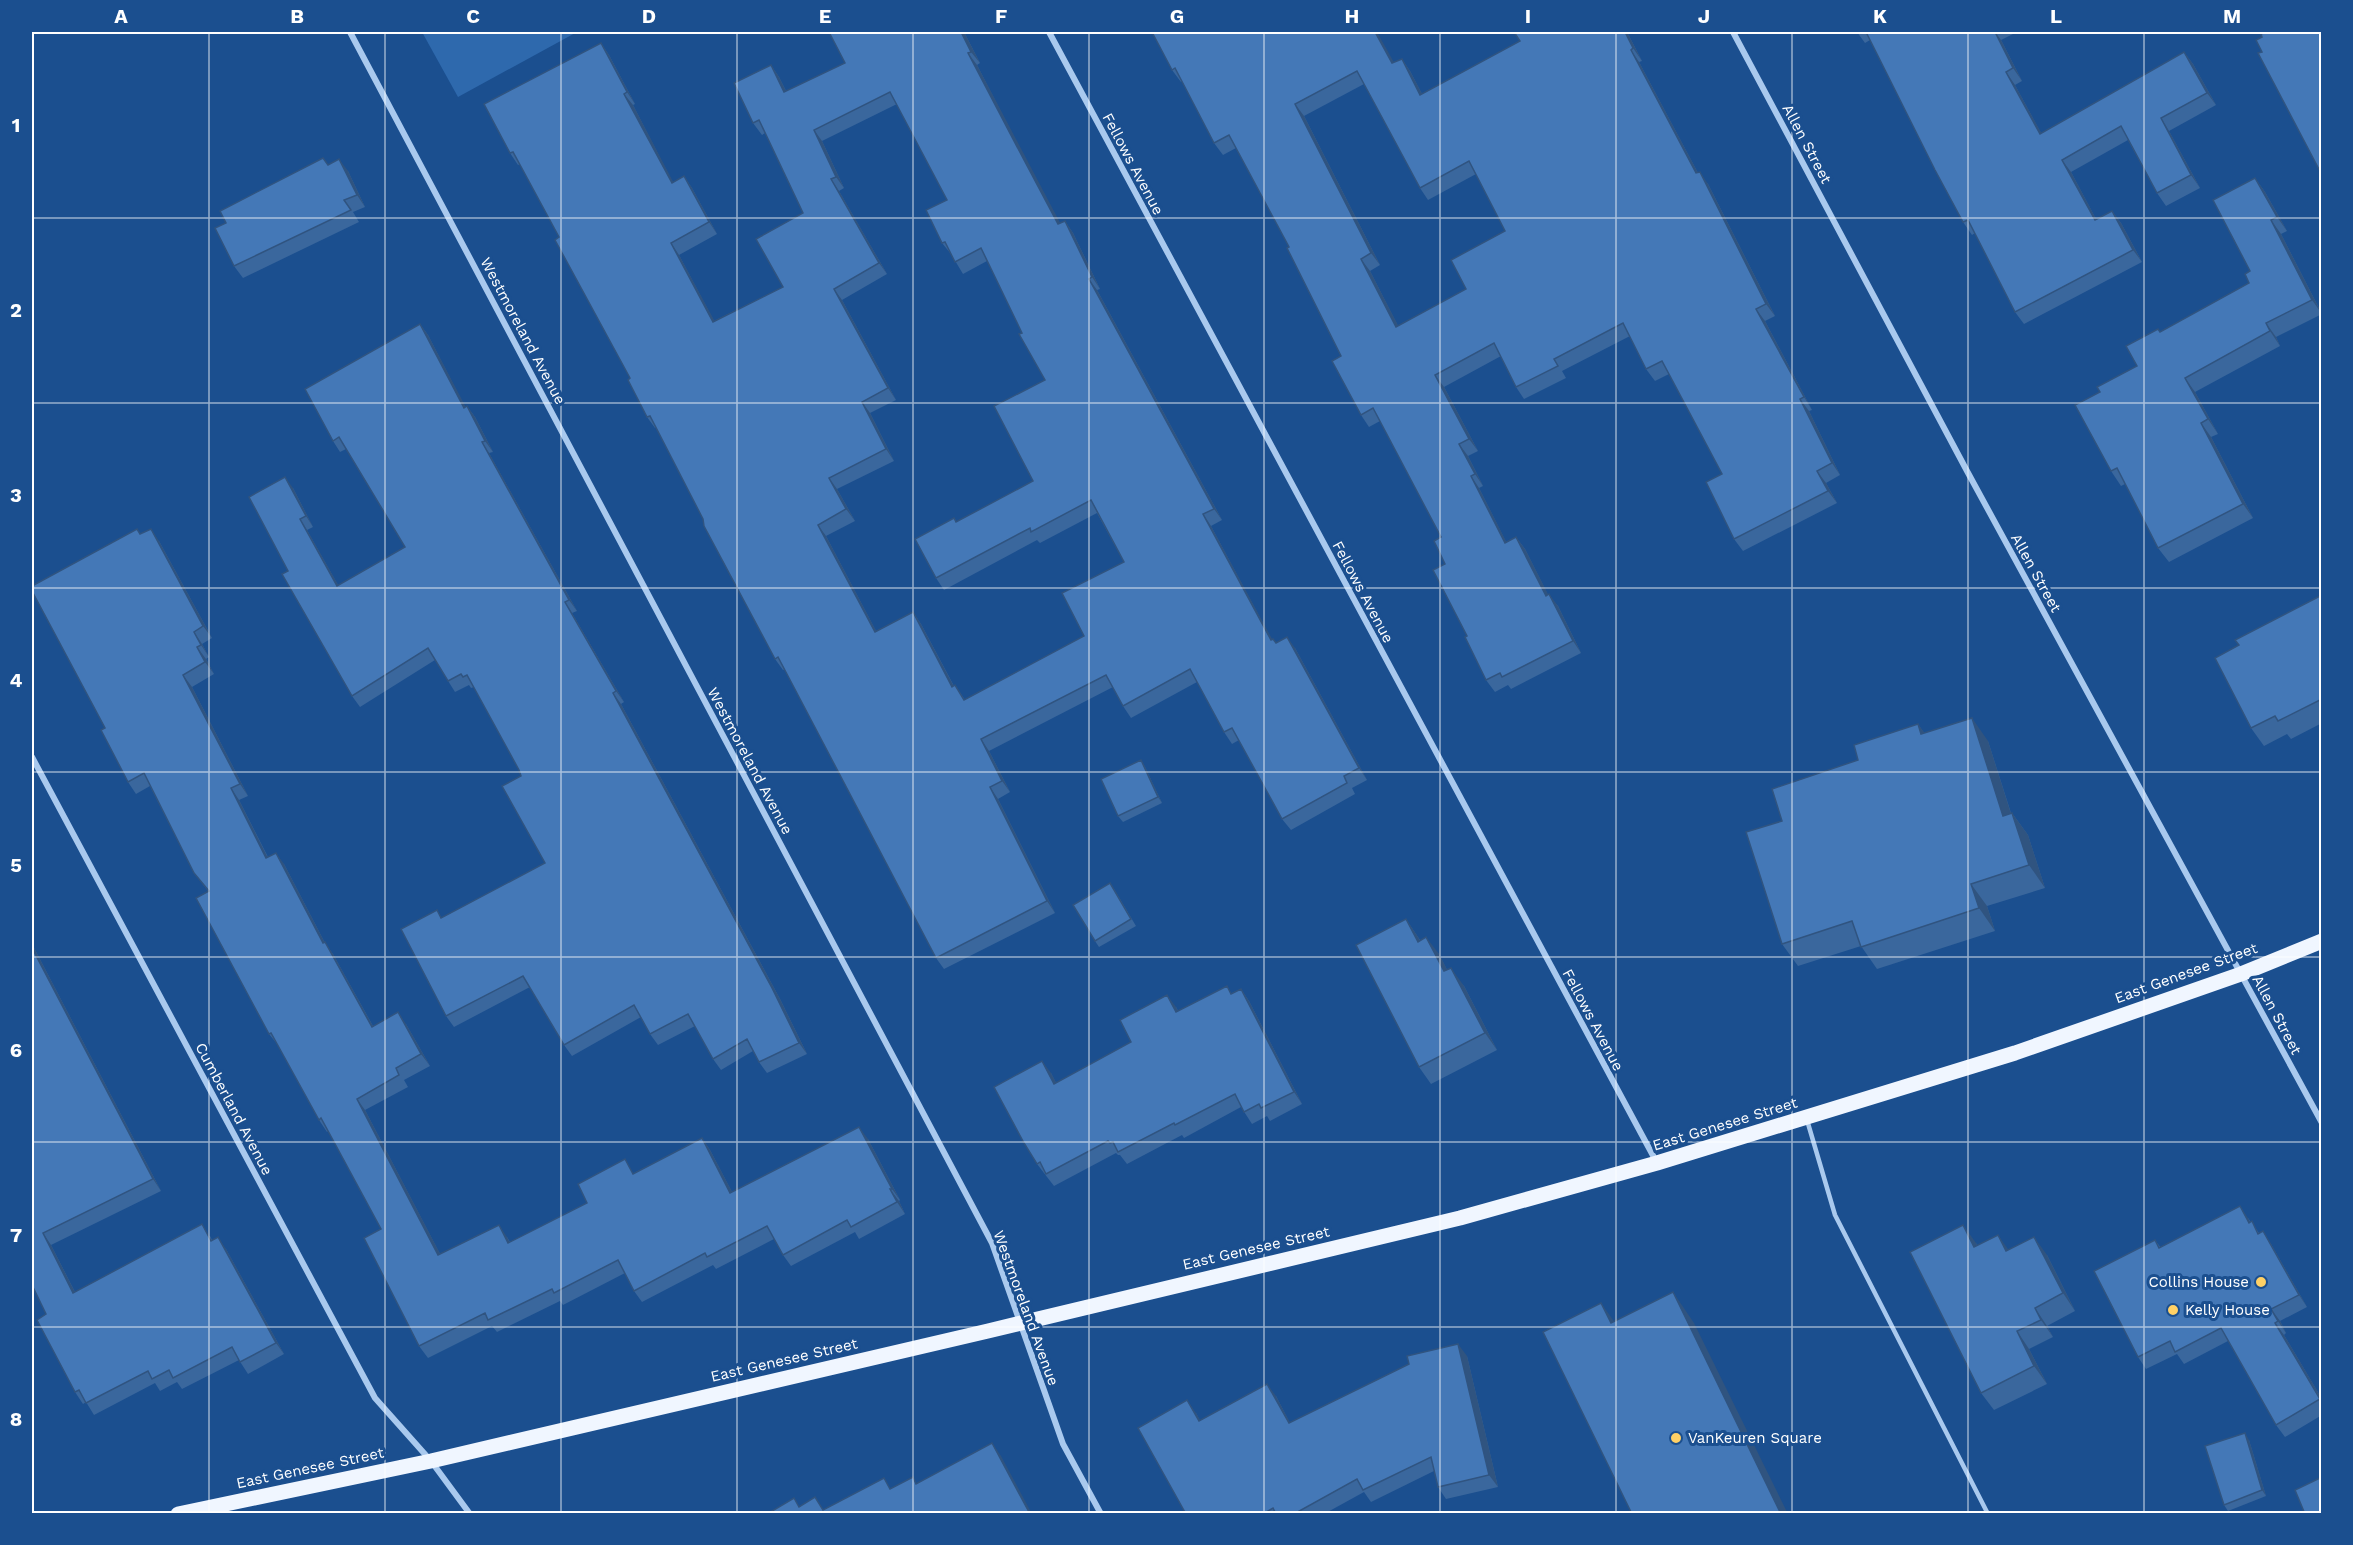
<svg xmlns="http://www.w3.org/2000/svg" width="2353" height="1545" font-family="'Work Sans',sans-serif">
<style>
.pitch{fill:#2e69ad}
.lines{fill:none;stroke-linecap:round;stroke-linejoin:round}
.service{stroke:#a9c9ee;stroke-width:4.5}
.minor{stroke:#a9c9ee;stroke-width:6}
.primary{stroke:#f0f6ff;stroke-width:15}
.wall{fill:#3a679d;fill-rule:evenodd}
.shaded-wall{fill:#305480}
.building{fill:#4478b7;stroke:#305480;stroke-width:1.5;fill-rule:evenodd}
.grid{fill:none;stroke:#fff;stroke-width:1.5;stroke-opacity:0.55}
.poi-dot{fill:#ffd166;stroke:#1b4f8f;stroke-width:2}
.labels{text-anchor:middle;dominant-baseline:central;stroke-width:6;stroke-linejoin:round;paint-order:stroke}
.street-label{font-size:15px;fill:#fff;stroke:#1b4f8f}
.poi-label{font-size:15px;fill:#fff;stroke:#1b4f8f;text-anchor:start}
.neatline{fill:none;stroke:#fff;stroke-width:2}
.grid-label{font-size:20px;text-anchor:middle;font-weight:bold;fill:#fff}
</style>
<rect width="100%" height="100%" fill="#1b4f8f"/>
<path class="pitch" d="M422 32H577L458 97Z"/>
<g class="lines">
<path class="service" d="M1807 1120 1835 1215 1988 1514"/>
<g class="minor">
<path d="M350 32 992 1243 1063 1444 1101 1514"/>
<path d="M1049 32 1657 1163"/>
<path d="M1733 32 1967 471 2322 1123"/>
<path d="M32 757 375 1398 431 1461 470 1514"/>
</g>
<path class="primary" d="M178 1514 431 1461 988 1331 1460 1218 1657 1163 2015 1053 2241 974 2322 941"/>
</g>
<g class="wall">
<path d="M964 32 980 63 977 65 1032 172 1060 224 1065 221 1073 233 1100 289 1097 290 1222 520 1211 526 1272 640 1276 643 1295 648 1367 780 1352 788 1355 794 1291 830 1282 819 1239 740 1232 744 1224 732 1197 682 1131 718 1123 706 1113 687 989 751 1010 792 998 799 1055 913 944 969 936 958 785 669 783 670 775 659 656 428H655L647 417 630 378 559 237 520 164 518 165 510 153 601 43 609 55 635 104 633 105 673 183 684 176 692 188 717 234 679 255 714 321 783 287 803 213 765 133 762 135 753 123 771 65 779 77 786 91ZM897 104 947 200 942 243 951 254 963 274 987 261 1045 380 1033 481 957 522 954 518 936 578 944 590 1037 540 1040 543 1097 513 1124 562 1084 636 965 700 955 685 954 686 921 624 913 612 876 631 826 536 855 521 837 489 894 461 870 413 896 400 842 300 887 274 839 191 844 188 822 141Z"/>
<path d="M1152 32 1394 63 1402 59 1410 71 1422 94 1520 41 1514 32H1627L1642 61 1639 62 1698 173 1708 184 1775 316 1765 321 1812 410 1809 411 1840 475 1826 483 1837 503 1743 551 1734 539 1722 474 1669 374 1655 381 1646 369 1630 336 1562 371 1566 378 1524 399 1516 387 1501 356 1444 387 1478 451 1468 456 1483 486 1479 488 1506 542 1516 537 1525 549 1548 595 1558 606 1581 653 1511 689 1508 685 1495 692 1486 680 1467 636 1445 564 1441 537 1380 421 1369 427 1361 415 1341 356 1289 247 1236 148 1223 155 1214 143 1182 81 1181 82 1172 70ZM1364 84 1420 188 1428 200 1476 174 1505 231 1466 289 1398 326 1370 271 1380 265 1304 116Z"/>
<path d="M1857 32H2017L2001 40 2022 81 2015 85 2041 133 2184 52 2193 64 2216 105 2169 131 2200 188 2166 206 2157 193 2128 140 2071 172 2096 219 2112 211 2121 223 2142 262 2024 324 2015 312 1975 233 1972 235 1963 222 1870 40 1865 43Z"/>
<path d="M328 165 348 171 365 207 353 212 359 222 243 278 234 266 226 223Z"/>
<path d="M2255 178 2265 192 2287 231 2281 234 2322 314 2276 337 2280 346 2195 392 2218 434 2211 437 2253 518 2169 562 2158 548 2125 484 2121 486 2111 471 2100 392 2137 366 2161 332 2249 283Z"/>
<path d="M420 324 428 335 465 407 467 406 475 417 493 452 489 453 577 611 572 613 624 702 621 704 780 999 807 1054 767 1073 759 1062 753 1051 721 1070 713 1059 695 1026 658 1045 650 1034 641 1017 572 1056 564 1045 530 987 454 1027 446 1016 442 918 545 863 521 776 519 770 474 687 471 688 469 685 455 692 435 660 360 707 352 696 288 571 293 488 313 527 307 530 338 585 405 547 346 449 340 452 333 441Z"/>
<path d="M137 529 140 534 159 541 212 638 202 644 209 657 206 659 214 674 192 687 248 796 239 800 268 857 284 864 325 943 333 954 373 1026 406 1024 430 1066 404 1080 408 1087 365 1110 440 1254 507 1237 510 1242 587 1203 634 1173 702 1138 710 1150 732 1192 868 1139 900 1200 899 1201 905 1214 859 1239 855 1232 791 1266 783 1255 774 1239 716 1269 713 1265 642 1302 634 1291 625 1273 563 1305 560 1301 497 1332 492 1326 428 1358 419 1346 381 1229 328 1131 327 1132 319 1120 278 1045 269 1034 208 891 194 873 150 786 136 794 128 782Z"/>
<path d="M2322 595V723L2291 739 2287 734 2264 746 2251 728 2239 645Z"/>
<path d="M1918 724 1924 733 1988 741 2011 813H2012L2028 835 2045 888 1987 906 1995 931 1877 969 1861 946 1798 966 1782 944V821L1858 760Z"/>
<path d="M1141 760 1145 767 1162 803 1123 822 1118 816Z"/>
<path d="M1114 889 1136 926 1099 947 1095 941Z"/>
<path d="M1406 919 1420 940 1439 954 1447 970 1464 986 1497 1050 1431 1084 1419 1067Z"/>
<path d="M32 944 161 1191 51 1245 75 1292 210 1236 212 1240 226 1249 284 1354 248 1374 239 1360 182 1389 177 1382 160 1391 155 1383 94 1415 86 1402 83 1404 75 1392 46 1314 32 1285Z"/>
<path d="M1241 989 1249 1001 1302 1104 1270 1121 1267 1116 1252 1124 1241 1107 1184 1138 1182 1135 1127 1164 1120 1155H1118L1116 1153 1054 1186 1037 1164 1051 1073 1056 1083 1131 1042 1176 1007 1178 1011 1232 993Z"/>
<path d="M2248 1218 2259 1233 2271 1244 2307 1307 2280 1321 2286 1333 2284 1335 2322 1399V1415L2285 1437 2276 1425 2228 1341 2184 1364 2177 1354 2146 1369 2138 1357 2155 1240 2161 1248Z"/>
<path d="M1976 1243 1977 1245 2047 1255 2075 1311 2047 1326 2053 1337 2029 1349 2047 1384 1994 1410 1981 1393Z"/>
<path d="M1467 1356 1498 1487 1446 1499 1438 1487 1434 1471 1371 1502 1364 1492 1324 1514H1186L1196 1413 1200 1421 1276 1396 1290 1423Z"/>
<path d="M2249 1440 2266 1496 2228 1511 2224 1505Z"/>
</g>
<g class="shaded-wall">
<path d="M961 32H964L980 63 971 52Z"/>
<path d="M1375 32H1377L1401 75 1392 63Z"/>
<path d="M1625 32H1627L1642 61 1633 48Z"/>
<path d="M1995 32 2001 40 2022 81 2013 68Z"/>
<path d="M601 43 609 55 635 104 627 92Z"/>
<path d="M1631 50 1639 62 1705 186 1696 173Z"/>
<path d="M2184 52 2193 64 2216 105 2207 93Z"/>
<path d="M968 53 977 65 1067 236 1058 224Z"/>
<path d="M1402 59 1410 71 1429 107 1420 95Z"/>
<path d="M771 65 779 77 792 103 784 92Z"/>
<path d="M2006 72 2015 85 2049 147 2040 134Z"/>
<path d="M624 94 633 105 680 195 672 183Z"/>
<path d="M1295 104 1304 116 1380 265 1371 253Z"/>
<path d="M2161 118 2169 131 2200 188 2191 175Z"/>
<path d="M814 130 822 141 844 188 836 177Z"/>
<path d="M339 159 348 171 365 207 357 195Z"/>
<path d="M2062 160 2071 172 2103 232 2095 220Z"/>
<path d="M1700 172 1708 184 1775 316 1766 304Z"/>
<path d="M684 176 692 188 717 234 709 222Z"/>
<path d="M2255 178 2265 192 2287 231 2277 217Z"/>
<path d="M831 179 839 191 887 274 879 263Z"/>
<path d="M2112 211 2121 223 2142 262 2133 250Z"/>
<path d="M2271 220 2281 234 2322 314 2312 300Z"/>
<path d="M1065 221 1073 233 1100 289 1092 277Z"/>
<path d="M671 243 679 255 721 333 713 322Z"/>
<path d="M1361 259 1370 271 1405 339 1396 327Z"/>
<path d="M1089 279 1097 290 1222 520 1214 509Z"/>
<path d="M834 289 842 300 896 400 888 388Z"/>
<path d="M1756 309 1765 321 1812 410 1804 397Z"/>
<path d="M2266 323 2276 337 2280 346 2270 331Z"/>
<path d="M420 324 428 335 472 419 464 408Z"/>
<path d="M1435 375 1444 387 1478 451 1469 439Z"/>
<path d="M2185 378 2195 392 2218 434 2208 419Z"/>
<path d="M1800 399 1809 411 1840 475 1832 463Z"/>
<path d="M862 402 870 413 894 461 886 449Z"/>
<path d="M467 406 475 417 493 452 485 441Z"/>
<path d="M2201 423 2211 437 2253 518 2243 504Z"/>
<path d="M482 442 489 453 577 611 569 600Z"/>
<path d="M1459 444 1468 456 1483 486 1475 474Z"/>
<path d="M1817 471 1826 483 1837 503 1828 491Z"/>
<path d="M1471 476 1479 488 1513 555 1505 543Z"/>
<path d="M285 477 293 488 313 527 306 516Z"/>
<path d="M829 478 837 489 855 521 846 509Z"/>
<path d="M1203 514 1211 526 1279 652 1271 640Z"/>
<path d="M300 519 307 530 345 597 337 586Z"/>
<path d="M818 525 826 536 883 644 875 632Z"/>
<path d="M151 529 159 541 212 638 203 626Z"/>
<path d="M1516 537 1525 549 1555 608 1546 596Z"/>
<path d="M1549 594 1558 606 1581 653 1573 641Z"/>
<path d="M565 602 572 613 624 702 616 691Z"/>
<path d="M913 612 921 624 960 698 952 687Z"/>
<path d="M194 632 202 644 209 657 201 645Z"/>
<path d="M1287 637 1295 648 1367 780 1359 768Z"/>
<path d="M197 647 206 659 214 674 205 662Z"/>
<path d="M183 675 192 687 248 796 240 784Z"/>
<path d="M613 693 621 704 780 999 807 1054 799 1043Z"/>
<path d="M1972 718 1988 741 2019 839 2003 816Z"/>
<path d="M1918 724 1934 746 1921 734Z"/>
<path d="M981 739 989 751 1010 792 1002 781Z"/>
<path d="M1141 760 1145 767 1162 803 1158 797Z"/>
<path d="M990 787 998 799 1055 913 1047 901Z"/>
<path d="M231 788 239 800 274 870 266 858Z"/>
<path d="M2012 813 2028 835 2045 888 2029 865Z"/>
<path d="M276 853 284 864 325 943 333 954 380 1039 372 1027 323 943Z"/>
<path d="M1971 884 1987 906 1995 931 1979 908Z"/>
<path d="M1406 919 1418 937 1430 959 1418 942Z"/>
<path d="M1426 937 1439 954 1457 989 1444 971Z"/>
<path d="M32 944 161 1191 153 1179 32 948Z"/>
<path d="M1451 968 1464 986 1497 1050 1485 1033Z"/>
<path d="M1241 989 1249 1001 1302 1104 1294 1092Z"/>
<path d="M1167 995 1176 1007 1185 1024 1176 1012Z"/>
<path d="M398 1012 406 1024 430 1066 421 1054Z"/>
<path d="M1042 1061 1051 1073 1063 1096 1054 1084Z"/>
<path d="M357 1099 365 1110 447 1267 438 1255Z"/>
<path d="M859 1127 868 1139 900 1200 892 1189Z"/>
<path d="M702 1138 710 1150 739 1205 730 1193Z"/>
<path d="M890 1189 899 1201 905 1214 897 1202Z"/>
<path d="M2240 1206 2248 1218 2257 1235 2249 1223Z"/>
<path d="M499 1225 507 1237 516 1255 508 1243Z"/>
<path d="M1963 1225 1976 1243 1986 1264 1974 1247Z"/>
<path d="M2263 1231 2271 1244 2307 1307 2299 1295Z"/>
<path d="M43 1233 51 1245 81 1304 73 1293Z"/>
<path d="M1998 1235 2010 1252 2006 1251Z"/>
<path d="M218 1237 226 1249 284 1354 276 1343Z"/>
<path d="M2034 1237 2047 1255 2075 1311 2063 1293Z"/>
<path d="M1673 1292 1694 1323 1788 1514H1781Z"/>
<path d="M1601 1303 1623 1334 1611 1323Z"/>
<path d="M2035 1308 2047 1326 2053 1337 2041 1320Z"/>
<path d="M2271 1309 2280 1321 2286 1333 2278 1321Z"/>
<path d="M2275 1323 2284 1335 2322 1399V1401Z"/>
<path d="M2017 1331 2029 1349 2047 1384 2034 1366Z"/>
<path d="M1458 1344 1467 1356 1498 1487 1489 1475Z"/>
<path d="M1267 1384 1276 1396 1297 1436 1289 1423Z"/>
<path d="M1187 1400 1196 1413 1208 1433 1199 1421Z"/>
<path d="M2245 1433 2249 1440 2266 1496 2262 1490Z"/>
<path d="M992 1443 1001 1456 1032 1514H1030Z"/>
</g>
<g class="building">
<path d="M829 32H961L971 52 968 53 1024 160 1058 224 1065 221 1092 277 1089 279 1214 509 1203 514 1271 640 1273 639 1276 643 1287 637 1359 768 1344 776 1347 783 1282 819 1232 728 1224 732 1190 669 1123 706 1106 675 981 739 1002 781 990 787 1047 901 936 958 778 657 775 659 704 526 703 519 650 416 647 417 628 380 630 378 555 240 559 237 513 152 510 153 484 104 601 43 627 92 624 94 672 183 684 176 709 222 671 243 713 322 783 287 756 239 803 213 759 120 753 123 734 83 771 65 784 92 845 63ZM890 92 947 200 926 210 942 243 945 242 955 262 981 248 1022 333 1019 334 1045 380 994 406 1033 481 956 522 954 518 915 539 936 578 1030 528 1031 532 1091 500 1124 562 1062 593 1084 636 964 700 955 685 952 687 913 612 875 632 818 525 846 509 829 478 886 449 862 402 888 388 834 289 879 263 831 179 836 177 814 130Z"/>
<path d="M1152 32H1375L1392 63 1402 59 1420 95 1520 41 1514 32H1625L1633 48 1631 50 1696 173 1700 172 1766 304 1756 309 1804 397 1800 399 1832 463 1817 471 1828 491 1734 539 1706 482 1722 474 1662 361 1646 369 1623 323 1554 359 1558 366 1516 387 1494 343 1435 375 1469 439 1459 444 1475 474 1471 476 1505 543 1516 537 1546 596 1549 594 1573 641 1502 677 1500 673 1486 680 1465 637 1467 636 1433 570 1445 564 1434 541 1441 537 1373 408 1361 415 1332 361 1341 356 1287 248 1289 247 1229 135 1214 143 1175 68 1172 70ZM1357 71 1420 188 1469 161 1505 231 1451 260 1466 289 1396 327 1361 259 1371 253 1295 104Z"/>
<path d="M1866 32H1995L2013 68 2006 72 2040 134 2184 52 2207 93 2161 118 2191 175 2157 193 2121 126 2062 160 2095 220 2112 211 2133 250 2015 312 1968 220 1963 222 1935 170Z"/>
<path d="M2266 32H2322V175L2258 53 2262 52 2256 40 2262 37 2261 34Z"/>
<path d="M323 158 328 165 339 159 357 195 344 200 351 210 234 266 215 228 226 223 220 211Z"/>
<path d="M2255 178 2277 217 2271 220 2312 300 2266 323 2270 331 2185 378 2208 419 2201 423 2243 504 2158 548 2117 468 2111 471 2075 405 2100 392 2097 387 2137 366 2126 346 2158 329 2160 332 2249 283 2245 274 2250 271 2213 200Z"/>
<path d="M420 324 464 408 467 406 485 441 482 442 569 600 565 602 616 691 613 693 772 988 799 1043 759 1062 747 1039 713 1059 688 1014 650 1034 634 1005 564 1045 523 976 446 1016 401 929 437 910 441 918 545 863 502 786 521 776 519 770 467 675 463 677 461 674 448 681 428 648 352 696 282 574 288 571 249 497 285 477 306 516 300 519 337 586 405 547 339 437 333 441 305 389Z"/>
<path d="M137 529 140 534 151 529 203 626 194 632 201 645 197 647 205 662 183 675 240 784 231 788 266 858 276 853 323 943 325 942 372 1027 398 1012 421 1054 396 1068 399 1075 357 1099 438 1255 499 1225 508 1243 587 1203 578 1184 625 1159 633 1174 702 1138 730 1193 859 1127 892 1189H890L897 1202 851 1227 847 1220 783 1255 767 1226 707 1257 705 1253 634 1291 618 1260 554 1293 552 1289 488 1320 485 1313 419 1346 364 1238 381 1229 321 1118 319 1120 271 1033 269 1034 196 898 209 891 194 873 144 773 128 782 101 730 105 728 32 591V586Z"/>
<path d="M2322 595V699L2278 721 2275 716 2251 728 2215 658 2239 645 2235 640Z"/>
<path d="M1972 718 2003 816 2012 813 2029 865 1971 884 1979 908 1861 947 1852 921 1782 944 1746 832 1782 821 1772 789 1858 760 1854 745 1918 724 1921 734Z"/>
<path d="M1141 760 1158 797 1118 816 1101 779Z"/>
<path d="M1110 883 1131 919 1095 941 1073 905Z"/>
<path d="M1406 919 1418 942 1426 937 1444 971 1451 968 1485 1033 1419 1067 1356 945Z"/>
<path d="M32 948 153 1179 43 1233 73 1293 202 1224 211 1241 218 1237 276 1343 240 1362 232 1347 173 1378 169 1370 152 1379 148 1371 86 1403 79 1390 75 1392 37 1320 46 1314 32 1285Z"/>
<path d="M1227 986 1231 994 1241 989 1294 1092 1261 1108 1259 1104 1244 1112 1235 1094 1175 1125 1174 1123 1118 1152 1113 1142 1110 1143 1108 1141 1046 1174 1040 1162 1037 1164 1024 1143 994 1087 1042 1061 1054 1084 1131 1042 1120 1020 1167 995 1176 1012Z"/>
<path d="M2240 1206 2249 1223 2252 1221 2258 1234 2263 1231 2299 1295 2271 1309 2278 1321 2275 1323 2320 1399 2276 1425 2221 1328 2175 1352 2170 1341 2138 1357 2094 1271 2155 1240 2159 1248Z"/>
<path d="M1963 1225 1974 1247 1998 1235 2006 1251 2034 1237 2063 1293 2035 1308 2041 1320 2017 1331 2034 1366 1981 1393 1910 1252Z"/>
<path d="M1673 1292 1781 1514H1632L1543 1332 1601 1303 1611 1323Z"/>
<path d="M1458 1344 1489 1475 1438 1487 1431 1457 1363 1490 1357 1479 1294 1514H1276L1273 1508 1263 1514H1186L1138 1428 1187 1400 1199 1421 1267 1384 1289 1423 1409 1364 1407 1356Z"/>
<path d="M2245 1433 2262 1490 2224 1505 2205 1446Z"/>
<path d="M992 1443 1030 1514H767L794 1498 799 1507 815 1497 823 1510 884 1478 890 1489 913 1477 916 1484Z"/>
<path d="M2322 1477V1514H2305L2295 1490Z"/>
</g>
<path class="grid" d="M209 32V1514M385 32V1514M561 32V1514M737 32V1514M913 32V1514M1089 32V1514M1264 32V1514M1440 32V1514M1616 32V1514M1792 32V1514M1968 32V1514M2144 32V1514M32 218H2322M32 403H2322M32 588H2322M32 772H2322M32 957H2322M32 1142H2322M32 1327H2322"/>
<g class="poi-dot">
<circle cx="2261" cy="1282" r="6"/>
<circle cx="2173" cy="1310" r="6"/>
<circle cx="1676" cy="1438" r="6"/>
</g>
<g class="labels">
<g class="street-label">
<text transform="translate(1807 144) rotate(62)">Allen Street</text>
<text transform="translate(1133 164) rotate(62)">Fellows Avenue</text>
<text transform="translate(523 331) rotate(62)">Westmoreland Avenue</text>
<text transform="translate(2036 573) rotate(61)">Allen Street</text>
<text transform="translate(1363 592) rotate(62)">Fellows Avenue</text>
<text transform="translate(750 761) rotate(62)">Westmoreland Avenue</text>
<text transform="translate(2186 973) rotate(-20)">East Genesee Street</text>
<text transform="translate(2277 1015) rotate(62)">Allen Street</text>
<text transform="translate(1593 1020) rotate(62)">Fellows Avenue</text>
<text transform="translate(234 1109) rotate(62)">Cumberland Avenue</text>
<text transform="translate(1725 1124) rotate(-17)">East Genesee Street</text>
<text transform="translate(1256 1248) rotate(-13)">East Genesee Street</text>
<text transform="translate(1026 1308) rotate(70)">Westmoreland Avenue</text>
<text transform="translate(784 1360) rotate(-13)">East Genesee Street</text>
<text transform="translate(310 1468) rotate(-12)">East Genesee Street</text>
</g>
<g class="poi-label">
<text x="2249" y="1282" text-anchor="end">Collins House</text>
<text x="2185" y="1310">Kelly House</text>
<text x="1688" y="1438">VanKeuren Square</text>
</g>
</g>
<rect width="2353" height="1545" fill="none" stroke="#1b4f8f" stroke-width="66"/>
<rect x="33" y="33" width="2287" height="1479" class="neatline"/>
<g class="grid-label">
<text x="121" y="23">A</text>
<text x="297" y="23">B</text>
<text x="473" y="23">C</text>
<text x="649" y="23">D</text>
<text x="825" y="23">E</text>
<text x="1001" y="23">F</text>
<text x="1177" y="23">G</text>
<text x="1352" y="23">H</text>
<text x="1528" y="23">I</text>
<text x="1704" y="23">J</text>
<text x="1880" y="23">K</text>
<text x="2056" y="23">L</text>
<text x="2232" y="23">M</text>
<text x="16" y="132">1</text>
<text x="16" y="317">2</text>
<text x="16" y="502">3</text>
<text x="16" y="687">4</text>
<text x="16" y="872">5</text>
<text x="16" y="1057">6</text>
<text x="16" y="1242">7</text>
<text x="16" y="1426">8</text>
</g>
</svg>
